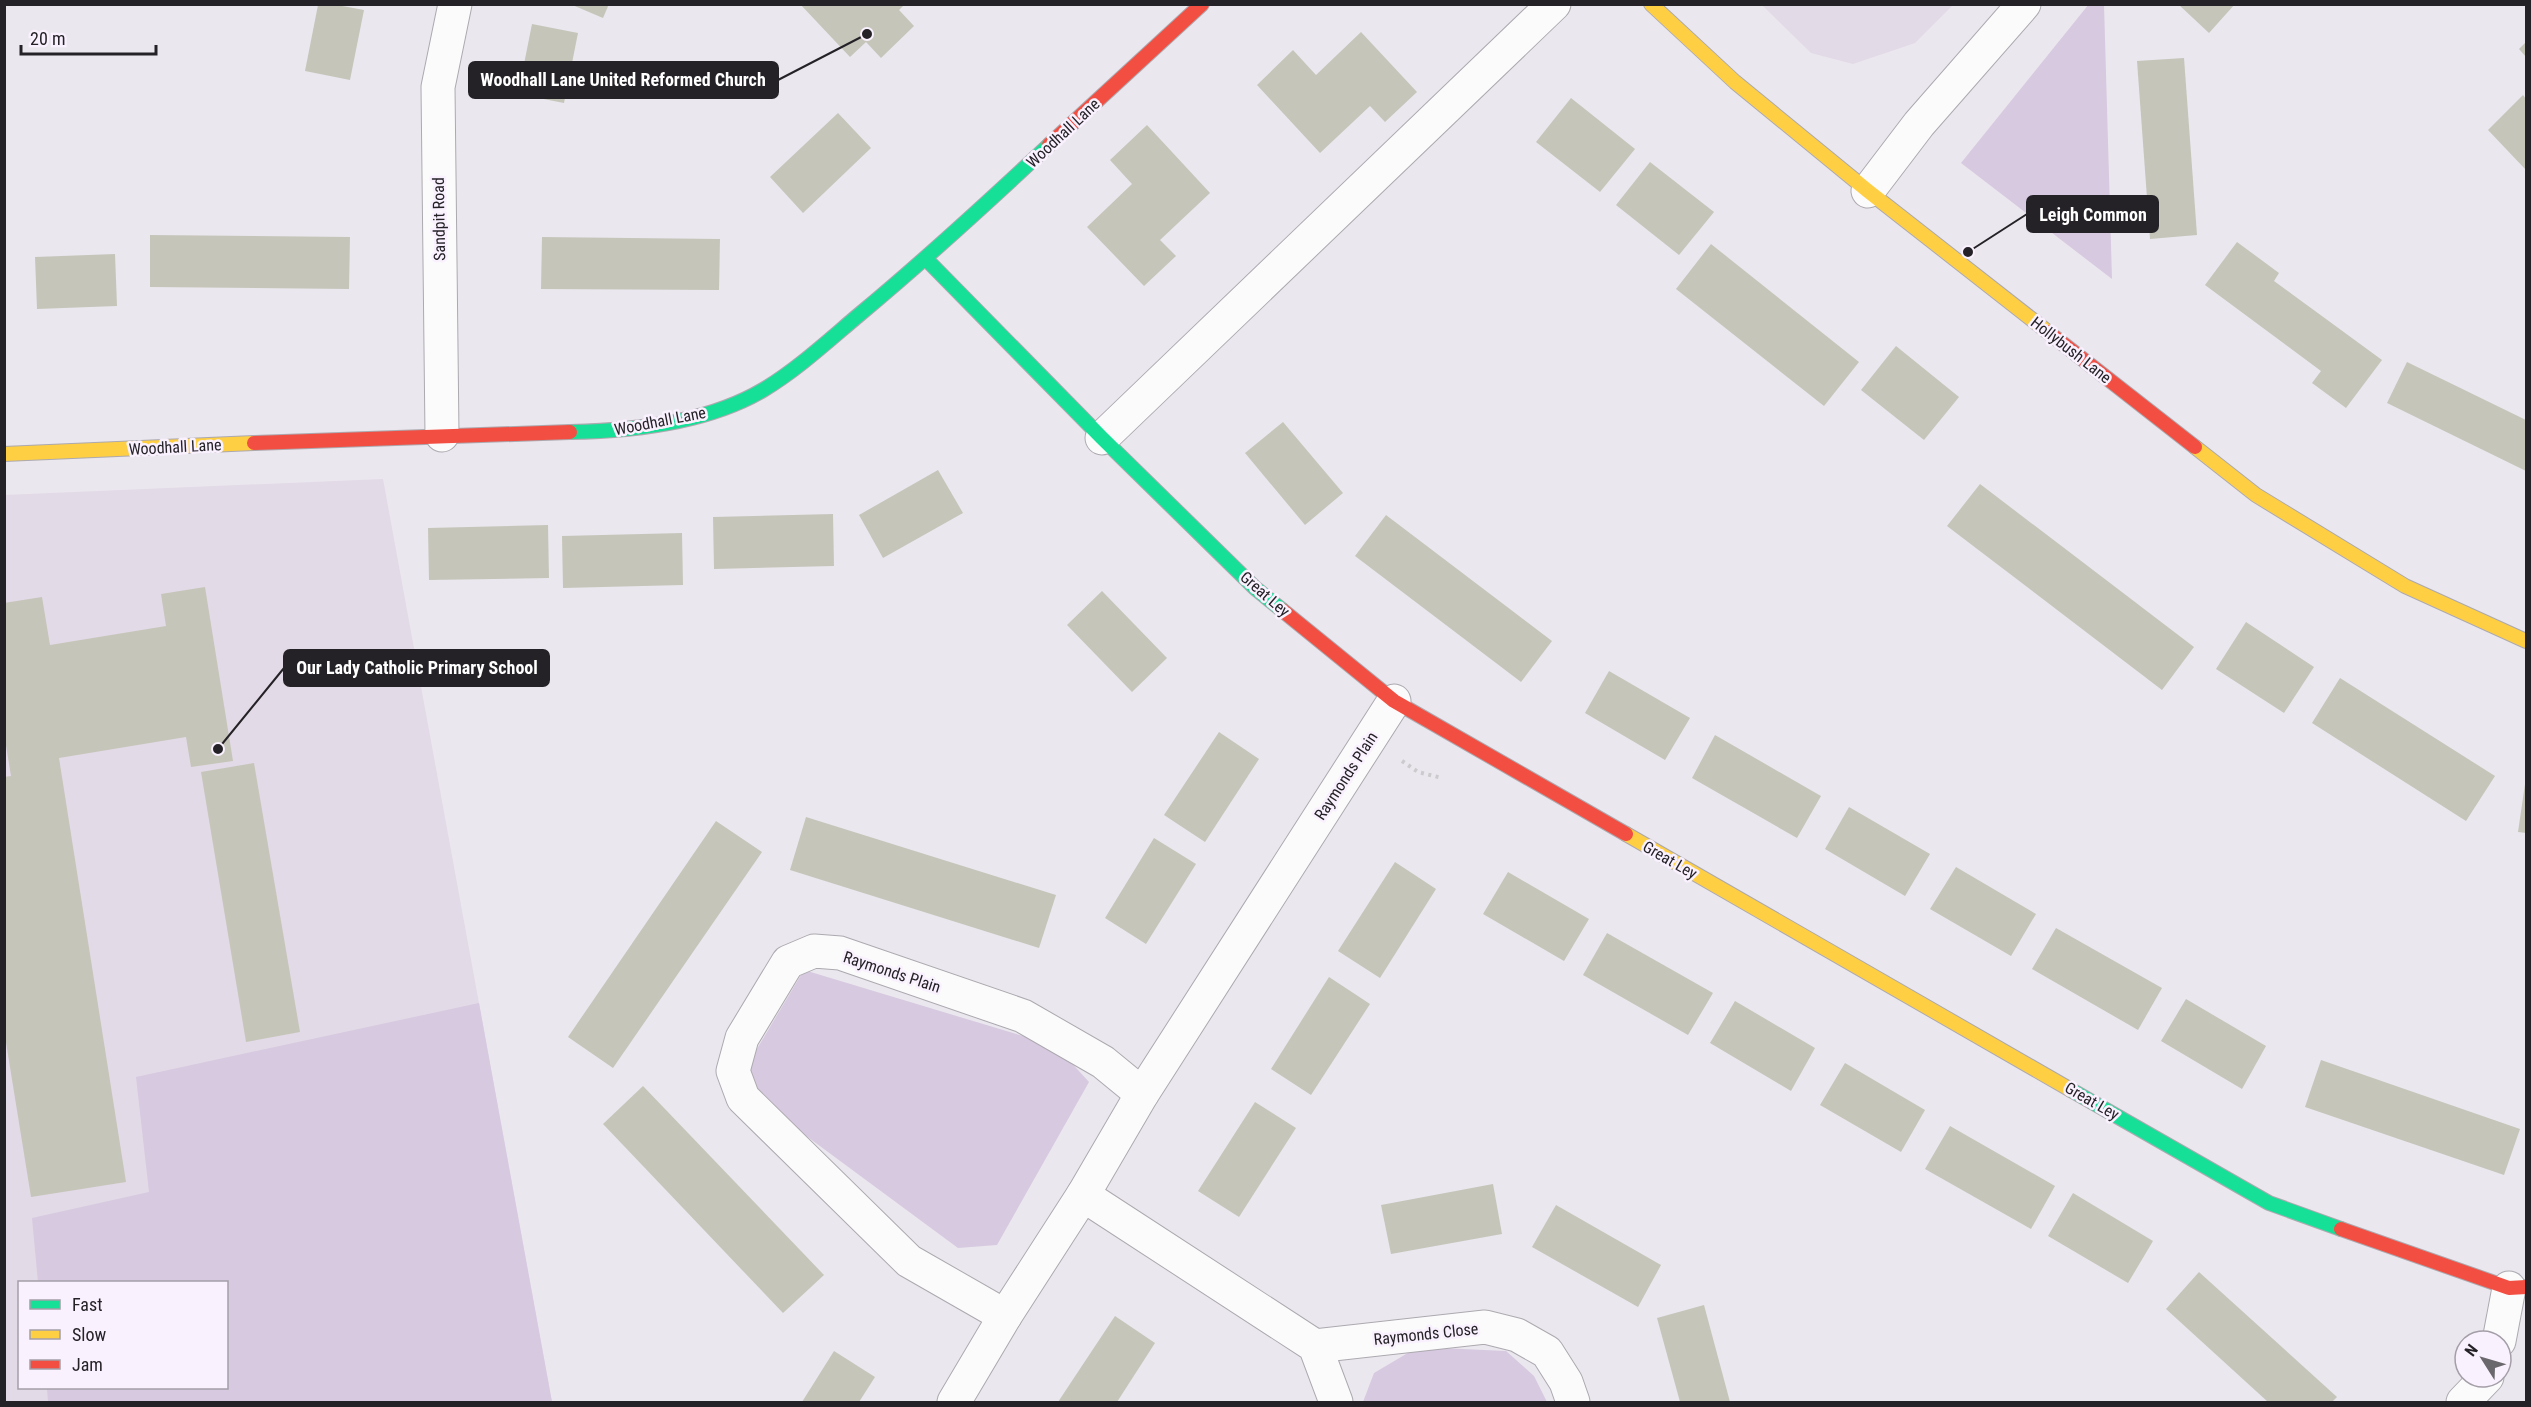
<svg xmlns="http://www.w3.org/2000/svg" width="2531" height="1407" font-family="'Roboto Condensed',sans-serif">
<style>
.built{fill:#e2dae7;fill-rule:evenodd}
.green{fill:#d6c9e0}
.building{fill:#c6c5ba}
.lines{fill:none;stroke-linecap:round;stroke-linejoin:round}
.street-casing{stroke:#aca9af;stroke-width:35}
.fast-casing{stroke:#aca9af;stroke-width:16}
.slow-casing{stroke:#aca9af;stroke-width:16}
.jam-casing{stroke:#aca9af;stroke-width:16}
.path{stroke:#cbcacc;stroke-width:4;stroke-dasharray:3 4.5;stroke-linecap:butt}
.street{stroke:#fcfbfc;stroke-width:33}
.fast{stroke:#16e098;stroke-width:14}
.slow{stroke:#ffcf43;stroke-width:14}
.jam{stroke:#f24e42;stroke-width:14}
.labels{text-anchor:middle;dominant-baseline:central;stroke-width:5;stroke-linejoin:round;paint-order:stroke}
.street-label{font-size:16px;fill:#252227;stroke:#f9f1fe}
.leader{fill:none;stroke:#252227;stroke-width:2}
.callout-dot{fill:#252227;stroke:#f9f1fe;stroke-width:2}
.callout{fill:#252227;stroke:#252227;stroke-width:2}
.callout-label{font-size:18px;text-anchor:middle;font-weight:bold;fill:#fff}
</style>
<rect width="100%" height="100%" fill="#ebe7ee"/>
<g class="built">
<path d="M1762 5H1953L1915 43 1853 64 1811 53Z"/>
<path d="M383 479 552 1402H5L4 495ZM20 1282H226V1388H20Z"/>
</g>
<g class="green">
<path d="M2089 4 2104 5 2112 279 1961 163Z"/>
<path d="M804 970 1056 1046 1089 1082 997 1245 958 1248 736 1084Z"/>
<path d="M479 1003 552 1402H48L47 1388H226V1282H38L32 1218 149 1192 136 1077Z"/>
<path d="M1418 1347 1506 1351 1534 1376 1547 1402H1363L1374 1373Z"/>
</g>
<g class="building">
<path d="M570 4H609L603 18Z"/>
<path d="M800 4H905L899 10 914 26 881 58 866 42 850 57Z"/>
<path d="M2178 4H2235L2209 33Z"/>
<path d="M318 5H337L364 10 350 80 305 71Z"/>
<path d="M532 24 578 33 564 103 518 94Z"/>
<path d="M1361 32 1417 92 1385 122 1370 106 1320 153 1257 85 1293 50 1316 75Z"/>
<path d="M2526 42V57L2519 49Z"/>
<path d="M2184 58 2197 235 2150 239 2137 61Z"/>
<path d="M2523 95 2526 99V170L2488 130Z"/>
<path d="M1571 98 1635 149 1600 192 1536 142Z"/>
<path d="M838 113 871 148 803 213 770 177Z"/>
<path d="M1147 125 1210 193 1160 240 1176 256 1144 286 1087 227 1132 184 1110 160Z"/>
<path d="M1650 162 1714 212 1679 255 1616 205Z"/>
<path d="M150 235 350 237 349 289 150 287Z"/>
<path d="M542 237 720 239 719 290 541 289Z"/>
<path d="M2237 242 2279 273 2274 281 2382 360 2346 408 2312 383 2321 371 2205 285Z"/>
<path d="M1711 244 1859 362 1824 406 1676 289Z"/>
<path d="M115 254 117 306 37 309 35 257Z"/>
<path d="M1896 346 1959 397 1924 440 1861 390Z"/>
<path d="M2407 362 2526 420V471L2387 403Z"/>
<path d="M1283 422 1343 493 1305 525 1245 453Z"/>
<path d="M938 470 963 513 883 558 859 515Z"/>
<path d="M1980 484 2194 647 2162 690 1947 526Z"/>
<path d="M833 514 834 566 714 569 713 517Z"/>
<path d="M1386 515 1552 641 1521 682 1355 556Z"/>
<path d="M548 525 549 578 429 580 428 528Z"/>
<path d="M682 533 683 585 563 588 562 536Z"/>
<path d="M205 587 233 761 191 767 186 737 59 758 126 1182 31 1197 4 1030V777L11 776 4 733V603L42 597 50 645 166 626 161 594Z"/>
<path d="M1102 591 1167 658 1132 692 1067 625Z"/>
<path d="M2246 622 2314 667 2284 713 2216 669Z"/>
<path d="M1609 671 1690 718 1665 760 1585 713Z"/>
<path d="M2340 678 2495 776 2466 821 2312 723Z"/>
<path d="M1219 732 1259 759 1205 842 1164 815Z"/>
<path d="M1715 735 1821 796 1797 838 1692 778Z"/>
<path d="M254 763 300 1032 246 1042 201 772Z"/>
<path d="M2525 784H2526V833L2518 832Z"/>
<path d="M1849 807 1930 854 1905 896 1825 849Z"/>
<path d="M806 817 1056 895 1039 948 790 870Z"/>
<path d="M716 821 762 852 613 1068 568 1037Z"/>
<path d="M1154 838 1196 864 1146 944 1105 918Z"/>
<path d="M1395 862 1436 889 1380 978 1338 951Z"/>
<path d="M1956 867 2036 914 2011 956 1930 909Z"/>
<path d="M1508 872 1589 919 1564 961 1483 914Z"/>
<path d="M2056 928 2162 988 2138 1030 2032 969Z"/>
<path d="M1607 933 1713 993 1688 1035 1583 975Z"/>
<path d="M1329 977 1370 1004 1311 1095 1271 1069Z"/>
<path d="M2186 999 2266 1046 2242 1089 2161 1041Z"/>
<path d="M1735 1001 1815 1048 1791 1091 1710 1043Z"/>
<path d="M2321 1060 2520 1129 2504 1175 2305 1107Z"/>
<path d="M1845 1063 1925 1110 1901 1152 1820 1105Z"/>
<path d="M643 1086 824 1275 783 1313 603 1124Z"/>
<path d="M1255 1102 1296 1128 1239 1217 1198 1191Z"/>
<path d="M1950 1126 2055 1186 2031 1229 1925 1169Z"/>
<path d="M1493 1184 1502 1234 1391 1254 1381 1205Z"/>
<path d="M2073 1193 2153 1241 2128 1283 2048 1236Z"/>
<path d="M1556 1205 1661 1265 1638 1307 1532 1247Z"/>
<path d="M2199 1272 2337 1397 2332 1402H2268L2166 1309Z"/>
<path d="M1704 1305 1730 1402H1680L1657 1318Z"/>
<path d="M1115 1316 1155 1343 1117 1402H1058Z"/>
<path d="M834 1351 875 1377 859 1402H802Z"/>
</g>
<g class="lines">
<defs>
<g id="street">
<path d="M1868 191 1919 124 2024 4"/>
<path d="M442 435 438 87 455 4"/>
<path d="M1102 438 1554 4"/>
<path d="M1083 1195 1315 1346 1336 1402"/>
<path d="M1005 1316 909 1261 743 1098 733 1071 742 1038 788 962 814 951 840 953 1023 1016 1103 1062 1142 1094"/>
<path d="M2499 1341 2509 1288"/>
<path d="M1315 1346 1485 1327 1517 1335 1547 1352 1566 1382 1573 1402"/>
<path d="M954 1402 1005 1316 1083 1195 1142 1094 1394 701"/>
<path d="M2463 1402 2487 1377"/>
</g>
<g id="fast">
<path d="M926 259 1102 438 1255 588 1282 610"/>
<path d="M570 432C632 431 709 422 763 390 798 369 829 340 860 314 925 260 987 203 1049 145"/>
<path d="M2071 1090 2269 1203 2341 1229"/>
</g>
<g id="slow">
<path d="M1651 4 1735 82 1868 191 2048 332"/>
<path d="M2195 447 2256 495 2405 586 2526 641"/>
<path d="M4 454 254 443"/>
<path d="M1626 834 2071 1090"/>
</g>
<g id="jam">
<path d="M1049 145 1202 4"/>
<path d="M2048 332 2195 447"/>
<path d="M254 443 570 432"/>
<path d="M1282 610 1394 701 1626 834"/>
<path d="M2341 1229 2509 1288 2526 1287"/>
</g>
</defs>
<use href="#street" class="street-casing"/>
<use href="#fast" class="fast-casing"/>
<use href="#slow" class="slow-casing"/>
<use href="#jam" class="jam-casing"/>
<path class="path" d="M1402 761 1418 772 1442 778"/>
<use href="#street" class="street"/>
<use href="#fast" class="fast"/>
<use href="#slow" class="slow"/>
<use href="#jam" class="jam"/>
</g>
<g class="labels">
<g class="street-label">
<text transform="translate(1063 133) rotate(-43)">Woodhall Lane</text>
<text transform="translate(439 219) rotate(-91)">Sandpit Road</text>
<text transform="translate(2071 350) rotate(38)">Hollybush Lane</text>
<text transform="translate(660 421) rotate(-11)">Woodhall Lane</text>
<text transform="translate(175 447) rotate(-3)">Woodhall Lane</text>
<text transform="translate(1265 594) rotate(41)">Great Ley</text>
<text transform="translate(1346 776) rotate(-57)">Raymonds Plain</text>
<text transform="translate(1670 860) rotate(30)">Great Ley</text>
<text transform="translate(892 972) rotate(18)">Raymonds Plain</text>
<text transform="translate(2092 1101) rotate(30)">Great Ley</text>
<text transform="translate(1426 1334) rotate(-6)">Raymonds Close</text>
</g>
</g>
<path class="leader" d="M867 34L778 80M1968 252L2027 214M218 749L284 668"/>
<g class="callout-dot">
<circle cx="867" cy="34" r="6"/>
<circle cx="1968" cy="252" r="6"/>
<circle cx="218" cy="749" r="6"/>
</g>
<g class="callout">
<rect x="469" y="62" width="309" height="36" rx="6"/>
<rect x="2027" y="196" width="131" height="36" rx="6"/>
<rect x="284" y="650" width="265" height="36" rx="6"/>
</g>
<g class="callout-label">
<text x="623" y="86">Woodhall Lane United Reformed Church</text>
<text x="2093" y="221">Leigh Common</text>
<text x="417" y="674">Our Lady Catholic Primary School</text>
</g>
<rect width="2531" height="1407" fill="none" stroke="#252227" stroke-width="12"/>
<rect x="18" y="1281" width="210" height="108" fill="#f9f1fe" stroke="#a49ea8" stroke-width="1.5"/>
<rect x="30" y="1300" width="30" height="9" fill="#16e098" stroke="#a49ea8" stroke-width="1.5"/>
<text x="72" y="1311" font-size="18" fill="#252227">Fast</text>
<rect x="30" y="1330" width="30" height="9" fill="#ffcf43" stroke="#a49ea8" stroke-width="1.5"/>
<text x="72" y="1341" font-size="18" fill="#252227">Slow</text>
<rect x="30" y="1360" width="30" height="9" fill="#f24e42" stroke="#a49ea8" stroke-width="1.5"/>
<text x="72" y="1371" font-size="18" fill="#252227">Jam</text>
<g transform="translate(2483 1359) rotate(307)"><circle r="28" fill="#f9f1fe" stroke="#a49ea8" stroke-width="1.5"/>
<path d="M0-4.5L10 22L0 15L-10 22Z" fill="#6a676d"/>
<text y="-9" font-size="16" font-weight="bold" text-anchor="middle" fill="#252227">N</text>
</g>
<path d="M21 45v9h135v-9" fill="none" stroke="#252227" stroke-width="3"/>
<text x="30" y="45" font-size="18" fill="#252227" stroke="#f9f1fe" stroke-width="4.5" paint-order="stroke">20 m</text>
</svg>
